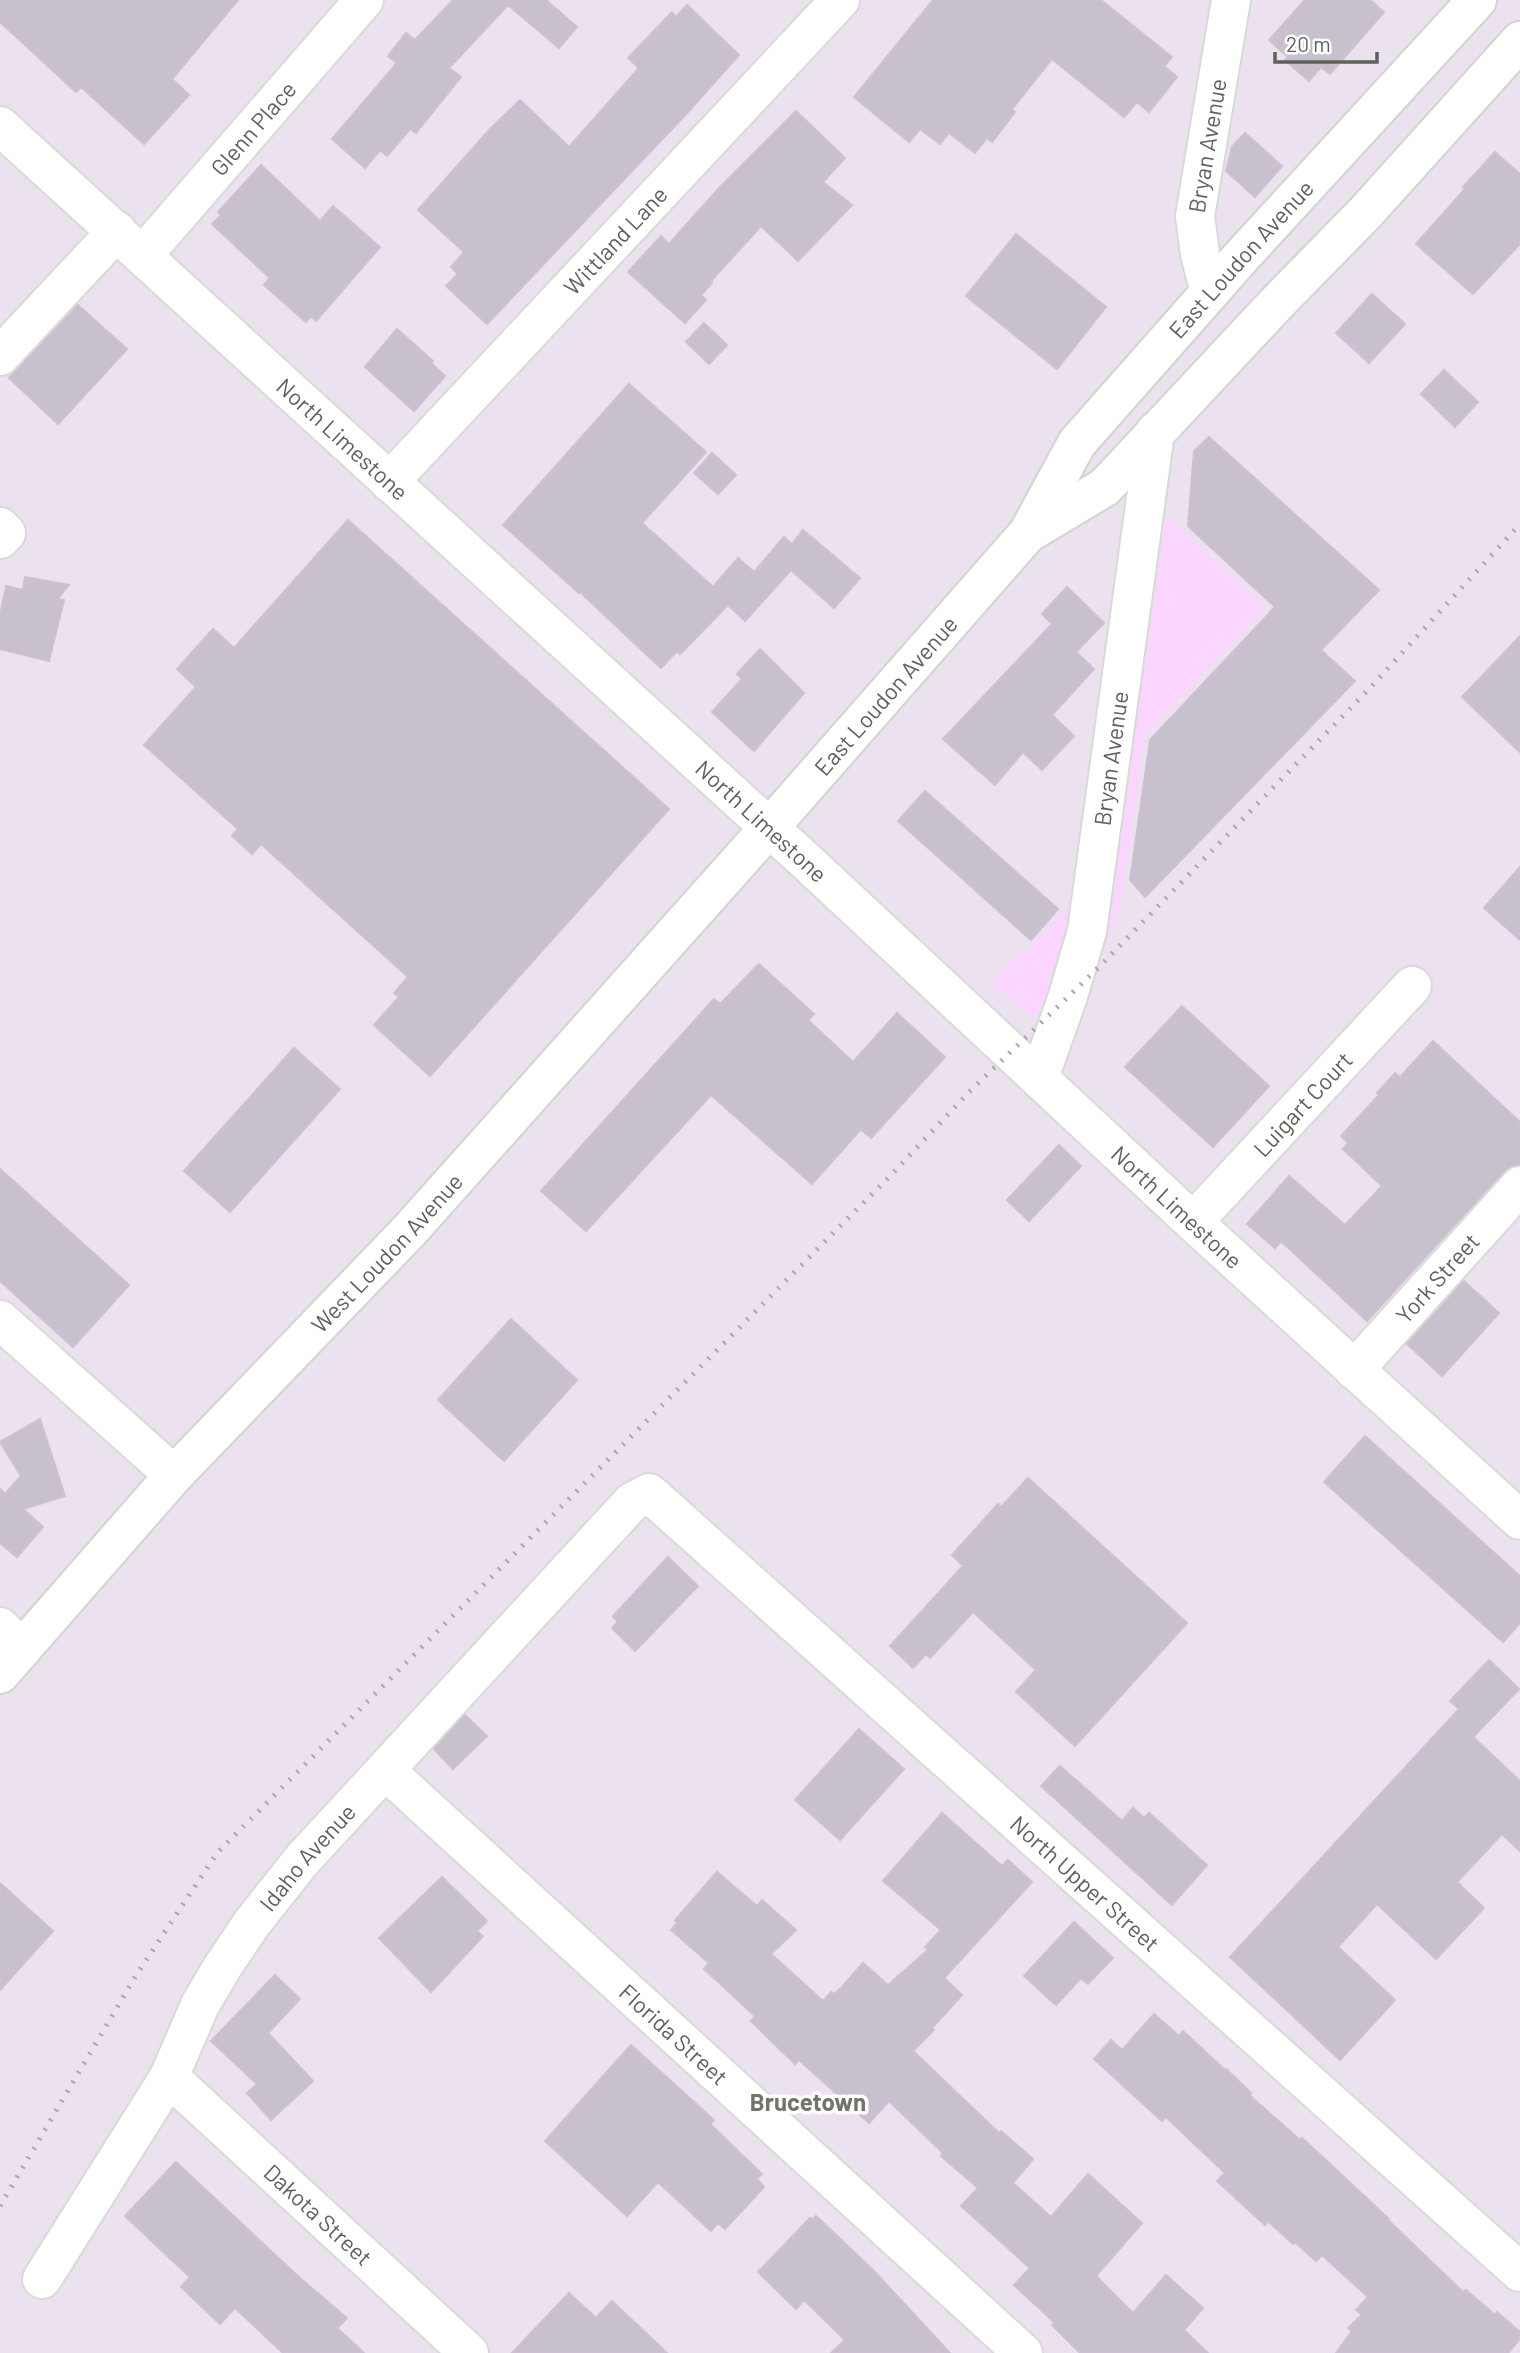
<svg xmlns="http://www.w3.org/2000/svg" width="1520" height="2353" font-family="Barlow,sans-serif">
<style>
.commercial{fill:#f9d5ff}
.building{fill:#c8c0cc;stroke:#cfbfd3;stroke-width:2}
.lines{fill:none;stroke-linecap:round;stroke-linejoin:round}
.minor-casing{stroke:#d6dcd4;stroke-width:42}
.tertiary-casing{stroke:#d6dcd4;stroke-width:42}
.secondary-casing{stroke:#cfd6cc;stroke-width:42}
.minor{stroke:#fff;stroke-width:38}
.tertiary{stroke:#fff;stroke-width:38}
.secondary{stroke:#fff;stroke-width:38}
.rail{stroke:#a7a9a6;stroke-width:5;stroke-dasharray:2 9;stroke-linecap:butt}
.labels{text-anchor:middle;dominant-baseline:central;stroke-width:7;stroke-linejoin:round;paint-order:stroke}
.street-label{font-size:23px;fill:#5d635a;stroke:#fff}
.neighbourhood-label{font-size:24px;font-weight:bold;fill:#6f756b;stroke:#fff}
</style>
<rect width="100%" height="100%" fill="#ece1ee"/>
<path class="commercial" d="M1173 522 1266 608 1145 735 1120 906 1104 951 1032 1016 990 984 1066 911 1085 852 1134 529Z"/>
<g class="building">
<path d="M0 0H238L172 79 189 95 144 144 81 87 76 92 0 22Z"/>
<path d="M453 0H546L577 27 559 48 508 5 449 68 461 77 416 133 410 129 387 156 380 150 365 168 332 139 397 63 388 56 406 33 415 40Z"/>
<path d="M933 0H1101L1172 57 1164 66 1177 77 1149 112 1137 102 1124 117 1052 59 1012 109 1015 112 992 142 987 138 975 153 949 133 940 144 920 129 909 142 854 97Z"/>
<path d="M1305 0H1370L1384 12 1330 74 1321 67 1309 81 1285 60 1288 57 1269 40Z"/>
<path d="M687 5 739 55 688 112 487 324 446 286 458 274 451 267 464 252 418 210 490 129 520 100 569 147 639 68 628 58 672 12 676 17Z"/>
<path d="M796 111 845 158 823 182 852 205 798 261 761 226 711 281 712 283 701 295 706 300 685 323 628 272 661 236 669 244 721 186Z"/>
<path d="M1245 133 1282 166 1255 197 1226 171 1232 147Z"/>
<path d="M1495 152 1520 174V244L1473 294 1416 244 1465 189 1463 187Z"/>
<path d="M261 165 320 221 333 206 380 247 316 321 311 316 306 322 264 285 270 278 212 224 221 215 218 212Z"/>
<path d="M1016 234 1106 307 1057 369 966 296Z"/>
<path d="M1372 294 1405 324 1369 363 1336 333Z"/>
<path d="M78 305 127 349 58 424 9 378Z"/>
<path d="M704 323 727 345 709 364 686 342Z"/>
<path d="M397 329 433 361 431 363 445 376 414 411 365 367Z"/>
<path d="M1444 370 1478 402 1455 427 1421 394Z"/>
<path d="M629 384 706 452 642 523 713 587 738 558 754 572 784 537 792 544 803 530 860 578 834 608 791 570 745 621 728 605 680 654 677 651 661 668 580 592 579 593 503 525Z"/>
<path d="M1209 437 1379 590 1321 650 1355 681 1145 897 1130 880 1150 740 1275 607 1188 526 1194 451Z"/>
<path d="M712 453 736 475 718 494 694 473Z"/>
<path d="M348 520 669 809 430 1076 374 1025 399 997 394 993 408 977 261 844 252 854 232 836 238 829 144 745 196 687 177 669 213 629 234 648Z"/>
<path d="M25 577 69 585 57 599 64 600 49 661 0 649V616L6 586 23 590Z"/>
<path d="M1067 587 1104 623 1076 652 1094 669 1052 715 1074 736 1042 770 1023 752 995 785 943 739 1052 624 1042 614Z"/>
<path d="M1520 636V752L1462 697Z"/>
<path d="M760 649 804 693 754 751 712 712 742 679 737 674Z"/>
<path d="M925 791 1058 909 1031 940 898 821Z"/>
<path d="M1520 867V940L1484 908Z"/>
<path d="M759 964 814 1014 808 1020 853 1062 897 1013 945 1057 871 1138 861 1129 812 1184 711 1095 586 1231 541 1191 714 999 720 1004Z"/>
<path d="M1182 1006 1269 1086 1213 1147 1125 1067Z"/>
<path d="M1433 1041 1520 1122V1164L1504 1171 1367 1321 1281 1241 1275 1248 1247 1224 1289 1176 1345 1225 1382 1186 1343 1149 1348 1143 1341 1136 1379 1095 1377 1093 1395 1073 1400 1077Z"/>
<path d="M294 1048 340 1089 230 1212 184 1171Z"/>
<path d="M1059 1145 1081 1166 1029 1221 1007 1200Z"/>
<path d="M0 1169 129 1285 73 1347 0 1281Z"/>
<path d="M1464 1281 1499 1313 1442 1376 1407 1344Z"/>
<path d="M511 1319 577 1380 504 1461 438 1400Z"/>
<path d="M40 1419 65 1496 23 1509 43 1527 17 1557 0 1543V1489L5 1494 21 1476 0 1442Z"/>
<path d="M1365 1436 1520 1576V1623L1503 1642 1324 1482Z"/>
<path d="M1028 1478 1187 1623 1075 1746 1016 1692 1036 1670 973 1612 930 1658 926 1654 913 1668 890 1646 963 1566 952 1555 998 1504 1001 1507Z"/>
<path d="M668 1557 698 1586 635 1651 612 1628 618 1622 613 1616Z"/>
<path d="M1489 1660 1519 1689 1473 1737 1520 1781V1851L1502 1834 1457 1882 1484 1908 1436 1959 1377 1904 1338 1947 1395 2000 1340 2060 1230 1957 1459 1709 1450 1701Z"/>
<path d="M465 1715 487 1736 453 1769 434 1749Z"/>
<path d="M859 1729 904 1769 840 1840 795 1800Z"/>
<path d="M1060 1766 1122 1821 1133 1808 1144 1818 1149 1813 1207 1865 1172 1905 1041 1786Z"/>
<path d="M942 1813 1002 1866 1008 1860 1032 1882 944 1978 962 1995 932 2028 934 2030 913 2051 999 2133 1001 2131 1033 2159 1013 2183 1051 2217 1088 2174 1142 2223 1096 2276 1133 2313 1166 2275 1203 2308 1184 2330 1208 2353H1080L1052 2325 1055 2323 1014 2285 1030 2268 961 2206 978 2188 941 2156 943 2153 889 2101 869 2123 799 2060 795 2064 751 2021 755 2016 704 1969 709 1963 671 1930 677 1923 675 1920 717 1872 757 1906 762 1900 796 1930 771 1954 823 2001 831 1992 834 1994 841 1988 863 1963 888 1985 928 1950 925 1947 941 1930 883 1881Z"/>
<path d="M442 1877 487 1921 477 1931 483 1936 431 1992 379 1938Z"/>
<path d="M0 1883 53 1931 0 1990Z"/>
<path d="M1074 1922 1113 1958 1088 1984 1081 1978 1056 2005 1024 1976Z"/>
<path d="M275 1975 300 1999 268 2033 313 2081 271 2120 247 2093 257 2084 211 2041Z"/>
<path d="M1154 2014 1179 2036 1183 2031 1225 2070 1226 2069 1251 2093 1249 2095 1300 2140 1302 2138 1389 2219 1388 2220 1463 2292 1466 2290 1495 2315 1497 2312 1520 2332V2339L1508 2353H1336L1352 2331 1348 2328 1362 2315 1356 2310 1368 2297 1322 2255 1316 2261 1295 2242 1293 2244 1268 2221 1265 2225 1217 2181 1225 2173 1166 2117 1162 2121 1094 2059 1111 2040 1122 2050Z"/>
<path d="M631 2045 714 2120 710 2124 762 2174 757 2179 764 2187 725 2229 718 2223 711 2231 658 2182 627 2216 545 2141Z"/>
<path d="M176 2162 301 2279 347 2318 337 2328 364 2353H283L235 2308 220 2324 181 2287 190 2277 125 2216Z"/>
<path d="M816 2216 874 2271 950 2353H831L845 2340 804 2300 796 2309 758 2272 810 2218 813 2219Z"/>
<path d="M569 2293 596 2318 612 2301 667 2353H512Z"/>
</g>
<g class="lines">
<defs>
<g id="minor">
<path id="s1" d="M143 255 364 0"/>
<path d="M0 356 117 231"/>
<path id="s2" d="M389 482 840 0"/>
<path d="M0 527 6 533 0 539"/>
<path id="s3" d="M1193 1222 1412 986"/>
<path d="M0 1320 174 1475"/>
<path id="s4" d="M1354 1370 1520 1186"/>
<path d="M0 1627 22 1649"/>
<path id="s5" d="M386 1771 1023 2353"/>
<path id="s6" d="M169 2077 469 2353"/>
<path id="s7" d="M42 2279 169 2077 200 2005 223 1966 252 1923 302 1860 632 1502 649 1493 1520 2272"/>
</g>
<g id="tertiary">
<path id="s8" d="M0 126 808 863 1193 1222 1520 1520"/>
<path id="s9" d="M1210 292 1200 254 1195 216 1231 0"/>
<path id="s10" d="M1039 1078 1068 996 1087 931 1155 432"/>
</g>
<g id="secondary">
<path d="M1030 532 1105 487 1275 305 1366 212 1520 41"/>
<path id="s11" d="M0 1674 174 1475 409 1231 769 828 1028 533 1077 443 1242 256 1477 0"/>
</g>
</defs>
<use href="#minor" class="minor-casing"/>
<use href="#tertiary" class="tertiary-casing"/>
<use href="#secondary" class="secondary-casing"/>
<use href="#minor" class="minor"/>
<use href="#tertiary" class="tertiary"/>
<use href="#secondary" class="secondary"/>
<path class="rail" d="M0 2206 135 1977 217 1853 894 1172 969 1092 1100 966 1370 688 1520 524"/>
</g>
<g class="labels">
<g class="street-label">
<text stroke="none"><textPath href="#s1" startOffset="168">Glenn Place</textPath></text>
<text stroke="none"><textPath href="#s9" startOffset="149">Bryan Avenue</textPath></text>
<text stroke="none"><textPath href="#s2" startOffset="331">Wittland Lane</textPath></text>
<text stroke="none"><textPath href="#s11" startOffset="1885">East Loudon Avenue</textPath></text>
<text stroke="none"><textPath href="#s8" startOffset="464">North Limestone</textPath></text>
<text stroke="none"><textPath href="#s11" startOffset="1320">East Loudon Avenue</textPath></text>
<text stroke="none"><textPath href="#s10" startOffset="329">Bryan Avenue</textPath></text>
<text stroke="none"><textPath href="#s8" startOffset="1031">North Limestone</textPath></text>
<text stroke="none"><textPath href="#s3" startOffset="161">Luigart Court</textPath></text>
<text stroke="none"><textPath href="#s8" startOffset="1598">North Limestone</textPath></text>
<text stroke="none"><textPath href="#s11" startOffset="572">West Loudon Avenue</textPath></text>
<text stroke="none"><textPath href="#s4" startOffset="124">York Street</textPath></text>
<text stroke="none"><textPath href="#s7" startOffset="500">Idaho Avenue</textPath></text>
<text stroke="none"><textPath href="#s7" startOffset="1586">North Upper Street</textPath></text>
<text stroke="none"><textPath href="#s5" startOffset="390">Florida Street</textPath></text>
<text stroke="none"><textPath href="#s6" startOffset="203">Dakota Street</textPath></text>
</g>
<g class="neighbourhood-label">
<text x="808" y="2101">Brucetown</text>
</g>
</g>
<path d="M1275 52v10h102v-10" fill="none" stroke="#5d635a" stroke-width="3.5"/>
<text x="1286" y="52" font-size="21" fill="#5d635a" stroke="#ffffff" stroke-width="5" paint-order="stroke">20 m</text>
</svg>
